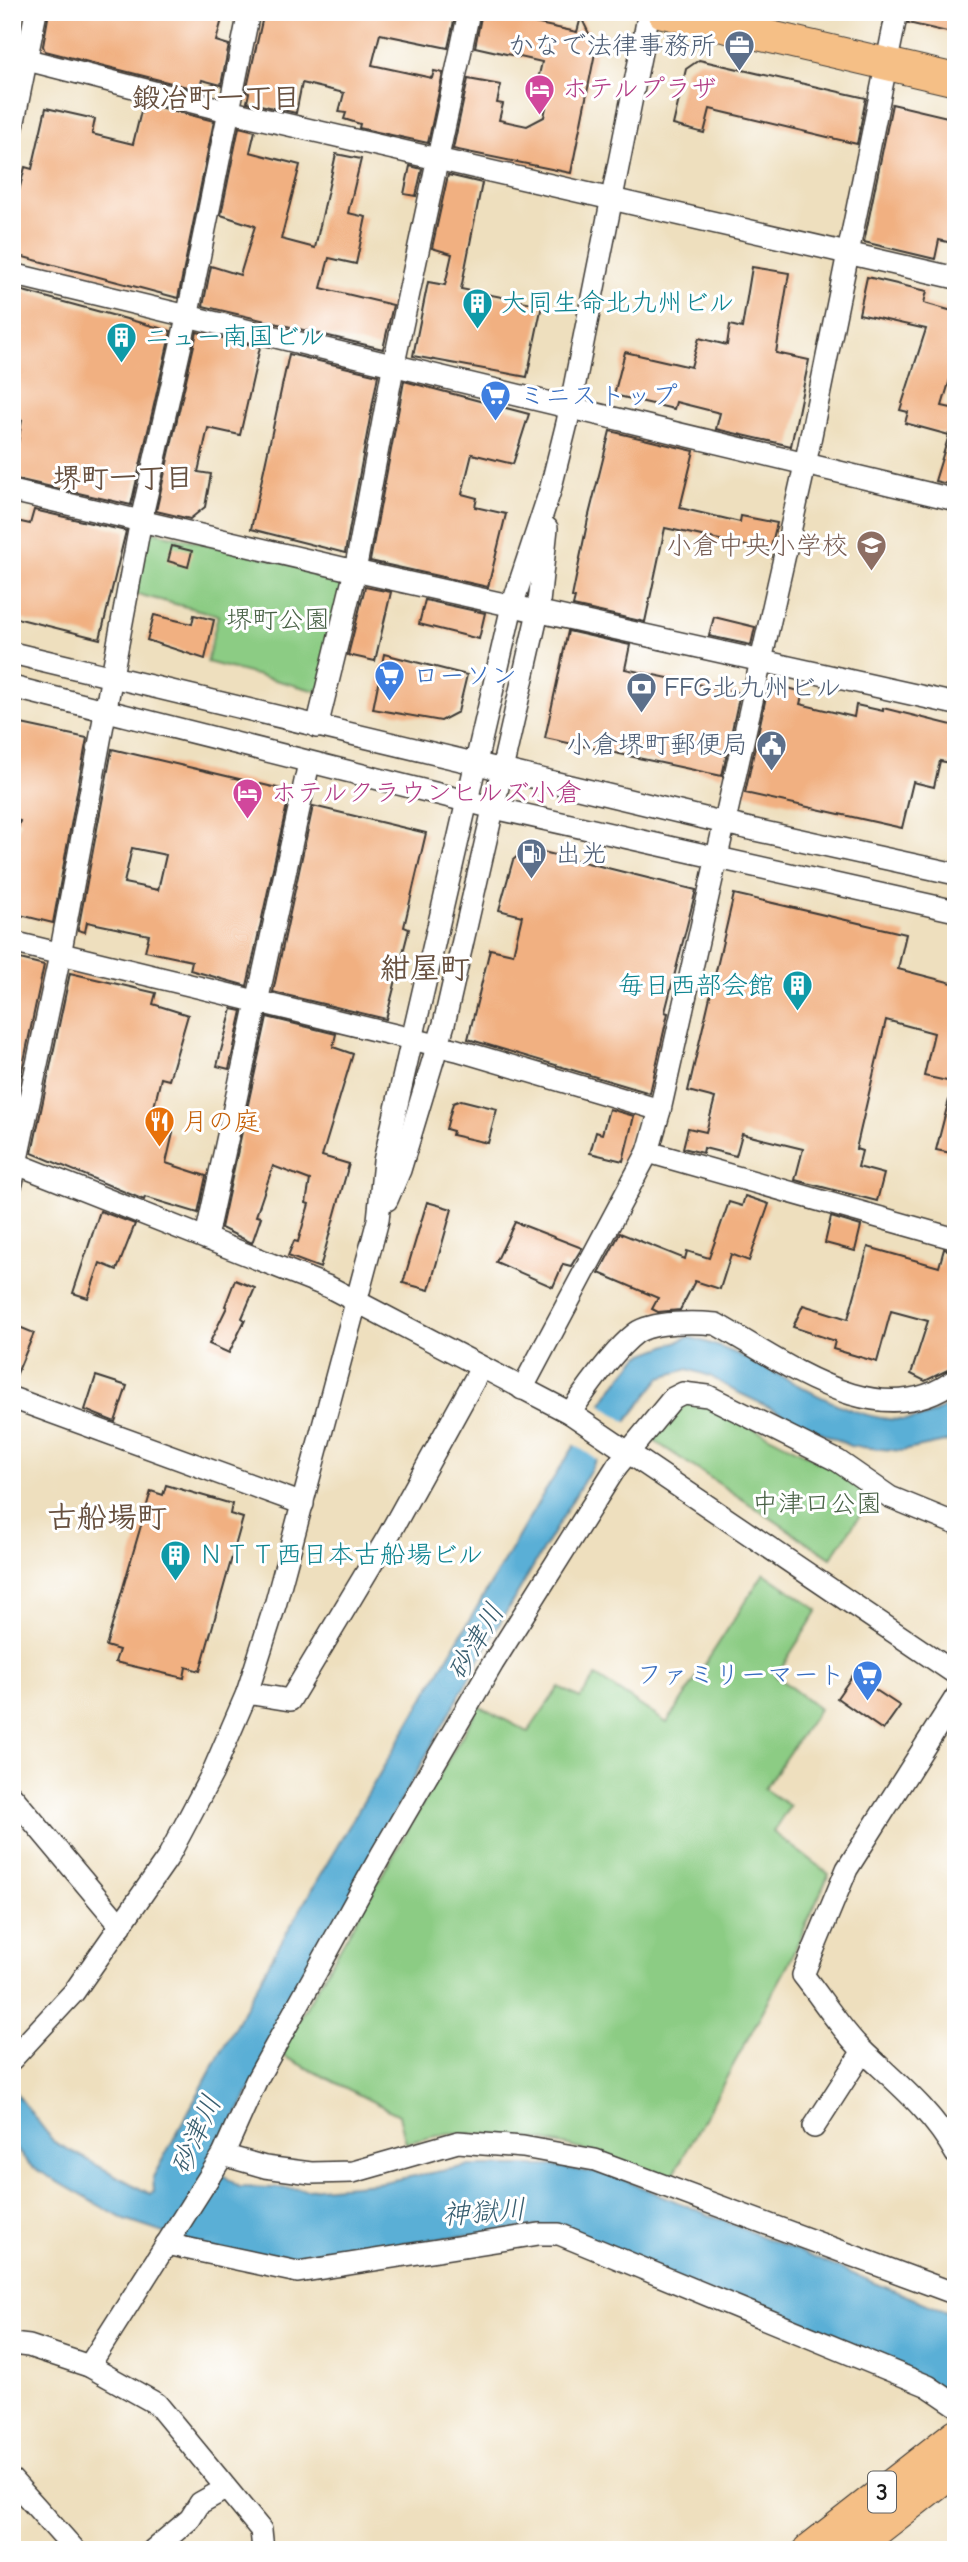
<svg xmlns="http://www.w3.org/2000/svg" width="968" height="2562" font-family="'Comic Neue','Klee One',sans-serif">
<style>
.green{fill:#8ccc84;stroke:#547450;stroke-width:2}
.water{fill:#5aafd6;stroke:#3b6679;stroke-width:2}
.pier{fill:#eedfbe}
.building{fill:#f1b081;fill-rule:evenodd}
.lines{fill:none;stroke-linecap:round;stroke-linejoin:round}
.minor-casing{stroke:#3c3934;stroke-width:24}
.highway-casing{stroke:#3c3934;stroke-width:34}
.minor{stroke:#fff;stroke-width:21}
.highway{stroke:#f5bf86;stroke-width:32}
.labels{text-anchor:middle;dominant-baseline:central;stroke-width:6;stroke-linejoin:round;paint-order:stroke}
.shield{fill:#fff;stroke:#606060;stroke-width:2}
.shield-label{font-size:24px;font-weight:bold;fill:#1c1c1c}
.service-label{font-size:26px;fill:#4e5e75;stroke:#fff;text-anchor:end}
.hotel-label{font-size:26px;fill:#b23c85;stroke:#fff;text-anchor:start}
.culture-label{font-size:26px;fill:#0d838f;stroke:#fff;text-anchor:start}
.shop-label{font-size:26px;fill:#366cbe;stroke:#fff;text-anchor:start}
.education-label{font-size:26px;fill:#785e54;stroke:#fff;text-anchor:end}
.park-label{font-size:26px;fill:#496246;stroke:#fff}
.food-label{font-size:26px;fill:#c56008;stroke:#fff;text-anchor:start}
.neighbourhood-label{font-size:28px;font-weight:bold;fill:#67503f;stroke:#fff}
.water-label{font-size:28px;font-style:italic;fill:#385e70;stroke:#fff}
.quarter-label{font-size:30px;font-weight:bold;fill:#67503f;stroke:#fff}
</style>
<rect width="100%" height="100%" fill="#fff"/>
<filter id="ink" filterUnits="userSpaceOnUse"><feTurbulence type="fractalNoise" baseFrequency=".0143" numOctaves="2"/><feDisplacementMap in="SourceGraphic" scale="14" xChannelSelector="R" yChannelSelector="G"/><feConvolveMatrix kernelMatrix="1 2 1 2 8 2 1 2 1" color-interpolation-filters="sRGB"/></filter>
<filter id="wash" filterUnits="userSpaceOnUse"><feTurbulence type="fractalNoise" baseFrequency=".00686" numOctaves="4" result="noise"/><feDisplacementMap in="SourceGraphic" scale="28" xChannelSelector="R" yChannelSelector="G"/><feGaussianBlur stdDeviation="1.57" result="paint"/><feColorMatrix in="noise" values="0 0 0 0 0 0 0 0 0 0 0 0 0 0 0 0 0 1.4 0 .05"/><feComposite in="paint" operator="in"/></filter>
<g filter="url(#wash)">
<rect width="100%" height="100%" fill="#eedfbe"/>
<g class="green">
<path d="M147 530 348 577 320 692 207 662 218 615 136 594Z"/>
<path d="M693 1398 833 1468 873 1496 831 1558 647 1436 679 1400Z"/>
<path d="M764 1573 818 1610 776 1676 819 1709 764 1789 790 1806 773 1832 829 1874 787 1967 671 2179C602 2152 529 2131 454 2134 438 2134 421 2140 406 2143L399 2115 279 2054 479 1706 528 1732 559 1687 580 1698 596 1676 667 1723Z"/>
</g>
<path class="water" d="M689 1337C711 1343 732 1351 754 1362 801 1385 878 1438 933 1414 941 1410 949 1404 956 1399V1436L945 1442 902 1451 850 1446 733 1390 710 1376 688 1369 661 1377 595 1462 498 1626 386 1828 211 2166 239 2187 307 2189 377 2183 468 2166H554L614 2176 956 2316V2395L541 2226 292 2257 232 2256 125 2220 32 2167 12 2145V2088L54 2142 150 2194 154 2192 153 2177 273 1956 542 1496 610 1391 639 1356Z"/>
<path class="pier" d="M599 1403 629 1424 599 1461 572 1443Z"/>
<g id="blocks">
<g class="building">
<path d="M49 12H224L216 41 229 45 221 85 202 80 199 90 45 51 43 46Z"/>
<path d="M264 12H456L448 48 380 34 372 65 432 78 434 71 443 73 428 143 359 128 360 124 344 119 346 113 339 112 344 93 302 83 296 113 247 102 249 93 246 92Z"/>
<path d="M482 12 577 32 581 17 596 48 571 173 453 149 468 79 501 85 497 103 503 104 499 120 527 126 544 117 550 87 537 84 542 62 475 47Z"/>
<path d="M910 12H956V34L908 23Z"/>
<path d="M699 60 866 98 857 144 710 109 704 133 673 125 686 69Z"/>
<path d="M143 103 214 121 178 298 12 254V219L25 167 32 169 46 108 95 119 92 134 133 144Z"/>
<path d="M892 104 956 119V244L939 240 935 259 864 242Z"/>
<path d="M239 127 255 131 250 152 300 165 281 239 315 248 336 154 361 159 348 213 366 217 356 264 329 258 321 288 393 305 383 349 203 306 211 266 240 275 255 226 221 215Z"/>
<path d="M410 166 422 169 416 196 404 194Z"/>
<path d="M448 175 482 183 461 289 542 305 527 377 413 356 428 282 445 285 452 254 432 248Z"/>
<path d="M752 267 789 273 776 353 809 360 791 446 716 429 720 413 676 402 674 409 614 395 625 352 691 367 699 338 727 345 730 325 742 328Z"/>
<path d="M867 277 927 291 924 303 956 312V359L942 406 956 409V486L935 481 949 435 905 423 908 412 900 410 926 329 859 314Z"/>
<path d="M12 288 171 331 131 505 12 478 22 420 12 417Z"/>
<path d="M197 332 260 347 240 435 208 428 198 472 211 474 205 507 190 519 156 511Z"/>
<path d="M289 354 378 375 345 553 251 529Z"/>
<path d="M404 381 529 414 513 464 472 454 462 494 477 498 475 507 506 514 488 587 370 561Z"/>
<path d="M610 431 694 451 680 508 740 522 741 516 777 523 770 551 665 528 645 622 573 606 575 598 572 597 588 519Z"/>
<path d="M34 510 126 531 100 639 12 617V520L30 524Z"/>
<path d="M172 546 192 551 188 567 168 561Z"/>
<path d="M365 587 391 592 375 661 348 655Z"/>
<path d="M425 600 485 613 479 639 419 624Z"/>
<path d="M154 615 192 624 194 615 214 620 205 659 147 640Z"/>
<path d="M714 617 755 627 751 645 709 636Z"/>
<path d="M568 631 630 645 625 669 740 693 722 776 545 738Z"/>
<path d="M384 654 467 675 458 712 441 721 373 709Z"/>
<path d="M769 683 803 692 800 704 854 717 856 705 883 711V708L956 726V764L940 761 934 787 913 782 902 828 745 793Z"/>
<path d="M12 722 87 738 53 923 12 913V852L20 821 12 819Z"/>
<path d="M112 749 290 791 247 986 190 970 192 961 145 951 149 935 87 922 85 932 78 930ZM132 848 166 855 158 890 124 883Z"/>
<path d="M313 806 426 833 404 927 409 929 386 1019 273 992Z"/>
<path d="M527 848 696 890 665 1012 668 1013 650 1093 468 1039 490 949 513 954 522 916 499 910 513 860Z"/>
<path d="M734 894 906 934 898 969 956 984V1083L924 1076 934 1033 886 1020 856 1149 862 1151 858 1167 884 1174 877 1201 795 1180 803 1149 742 1134 736 1156 704 1148 703 1153 683 1148 688 1128 706 1132 715 1098 688 1091Z"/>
<path d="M12 957 44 965 12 1118Z"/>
<path d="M70 973 156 993 153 1004 188 1015 169 1080 161 1078 149 1128 173 1133 166 1163 206 1176 198 1213 145 1197 144 1200 32 1153Z"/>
<path d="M232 1009 242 1011 229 1069 217 1066Z"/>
<path d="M267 1017 336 1034 333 1047 353 1054 322 1156 349 1164 320 1268 288 1256 294 1241 298 1242 309 1204 306 1203 310 1180 273 1166 256 1216 261 1217 252 1243 221 1228Z"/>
<path d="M950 1096 956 1097V1154L936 1150Z"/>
<path d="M461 1100 497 1109 488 1143 452 1135 453 1131 446 1129 453 1103Z"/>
<path d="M609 1109 634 1116 623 1161 590 1153 596 1132 602 1134Z"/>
<path d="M745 1196 769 1204 749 1261 731 1254 720 1289 695 1281 680 1310 658 1312 652 1309 658 1298 599 1273 620 1233 685 1259 687 1251 709 1258 729 1202 742 1206Z"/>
<path d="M427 1202 452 1209 429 1290 403 1283Z"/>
<path d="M100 1211 135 1224 117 1270 100 1263 88 1298 73 1293Z"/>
<path d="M831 1217 861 1226 855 1251 825 1243Z"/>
<path d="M515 1222 582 1248 571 1266 563 1264 553 1287 496 1262Z"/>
<path d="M868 1247 939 1267 944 1249 956 1252V1366L925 1381 911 1374 928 1321 891 1311 877 1362 833 1349 835 1341 793 1327 803 1305 848 1319Z"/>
<path d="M235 1280 255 1288 242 1318 245 1320 229 1353 209 1344 227 1307 225 1306Z"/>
<path d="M12 1324 34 1333 13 1383H12Z"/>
<path d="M96 1376 127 1386 115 1422 85 1410Z"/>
<path d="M166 1485 232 1504 230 1514 243 1518 200 1671 186 1667 184 1678 115 1662 119 1650 106 1646 151 1491 163 1495Z"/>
<path d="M853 1675 900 1706 883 1730 837 1698Z"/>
</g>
</g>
</g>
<g filter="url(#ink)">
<use href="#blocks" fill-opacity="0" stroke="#3c3934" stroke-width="2"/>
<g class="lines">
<defs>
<g id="minor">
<path d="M12 56 228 111 956 278"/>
<path d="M12 131 36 12"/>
<path d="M12 274 956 500"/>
<path d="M12 491 355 571 956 704"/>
<path d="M12 653 746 828 956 874"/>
<path d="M12 687 494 808 956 911"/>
<path d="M317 727 355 571 393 368 469 12"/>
<path d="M12 942 457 1050 660 1110"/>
<path d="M648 1152 956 1239"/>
<path d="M12 1162 329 1287 570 1413 956 1674"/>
<path d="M12 1183 60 955 141 520 187 318 249 12"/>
<path d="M387 1200 400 1170 444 1024 538 612 547 528"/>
<path d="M206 1237 309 763"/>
<path d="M522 1389 648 1152 660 1110 805 465 897 12"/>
<path d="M12 1398 303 1504"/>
<path d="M570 1413C585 1391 615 1349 636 1333 653 1321 696 1322 716 1324 784 1362 880 1438 956 1379"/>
<path d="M247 1693 290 1700 386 1540 481 1368"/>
<path d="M956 1697 847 1869 803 1975C823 2000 841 2030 864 2052 898 2084 933 2112 956 2154"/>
<path d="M12 1796 121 1926"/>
<path d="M12 2059 74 1992 167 1859 212 1774 247 1693 276 1602 378 1220 384 1161 512 606 550 491 567 423 649 12"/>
<path d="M814 2127 863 2051"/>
<path d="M223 2155 265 2167 311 2173 353 2172 458 2142 523 2147 595 2160 956 2294"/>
<path d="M166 2244 298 2272 539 2234H559L928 2386 956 2405"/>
<path d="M12 2344 29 2346 89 2366 157 2404 261 2530 263 2550"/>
<path d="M89 2366 223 2155 256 2081 381 1855 493 1663 617 1466 673 1398 683 1393 708 1396 838 1461 890 1497 956 1524"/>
<path d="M12 2480 75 2550"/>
<path d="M153 2550 190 2519 200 2503 225 2489"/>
</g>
<g id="highway">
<path d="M663 12 956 80"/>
<path d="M809 2550 956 2435"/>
<path d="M851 2550 956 2468"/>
</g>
</defs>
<use href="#minor" class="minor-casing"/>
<use href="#highway" class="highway-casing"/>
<use href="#minor" class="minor"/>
<use href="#highway" class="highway"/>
</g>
</g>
<defs>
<symbol id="office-pin" viewBox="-11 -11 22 30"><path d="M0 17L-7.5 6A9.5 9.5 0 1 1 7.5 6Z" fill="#5c6f8a" stroke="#fff"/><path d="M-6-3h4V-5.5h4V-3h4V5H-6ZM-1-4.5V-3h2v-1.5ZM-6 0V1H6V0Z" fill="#fff"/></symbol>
<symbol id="hotel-pin" viewBox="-11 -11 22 30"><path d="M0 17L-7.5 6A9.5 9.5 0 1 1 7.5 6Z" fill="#d1479c" stroke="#fff"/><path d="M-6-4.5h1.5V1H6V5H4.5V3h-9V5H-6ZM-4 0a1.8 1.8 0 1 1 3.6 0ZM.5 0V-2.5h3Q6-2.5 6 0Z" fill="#fff"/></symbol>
<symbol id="building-pin" viewBox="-11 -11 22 30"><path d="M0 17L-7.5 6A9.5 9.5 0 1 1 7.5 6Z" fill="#0f9aa8" stroke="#fff"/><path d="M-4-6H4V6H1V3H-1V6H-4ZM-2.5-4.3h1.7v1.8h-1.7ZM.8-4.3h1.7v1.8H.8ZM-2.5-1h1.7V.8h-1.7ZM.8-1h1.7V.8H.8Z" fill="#fff"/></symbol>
<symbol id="supermarket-pin" viewBox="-11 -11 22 30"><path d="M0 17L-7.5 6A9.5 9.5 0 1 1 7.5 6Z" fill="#3f7fe0" stroke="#fff"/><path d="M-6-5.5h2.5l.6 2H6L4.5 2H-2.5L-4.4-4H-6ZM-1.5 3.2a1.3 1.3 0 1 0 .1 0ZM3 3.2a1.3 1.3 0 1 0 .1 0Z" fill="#fff"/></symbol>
<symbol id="school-pin" viewBox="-11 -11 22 30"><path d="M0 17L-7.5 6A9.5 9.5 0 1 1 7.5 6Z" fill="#8d6e63" stroke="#fff"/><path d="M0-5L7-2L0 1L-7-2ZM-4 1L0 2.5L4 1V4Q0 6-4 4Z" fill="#fff"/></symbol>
<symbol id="bank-pin" viewBox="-11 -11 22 30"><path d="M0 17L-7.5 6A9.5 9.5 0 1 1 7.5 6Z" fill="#5c6f8a" stroke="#fff"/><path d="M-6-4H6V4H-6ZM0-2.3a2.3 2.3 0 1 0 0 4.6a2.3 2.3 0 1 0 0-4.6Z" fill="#fff"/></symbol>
<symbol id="civic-pin" viewBox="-11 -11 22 30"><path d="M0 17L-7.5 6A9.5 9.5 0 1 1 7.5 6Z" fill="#5c6f8a" stroke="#fff"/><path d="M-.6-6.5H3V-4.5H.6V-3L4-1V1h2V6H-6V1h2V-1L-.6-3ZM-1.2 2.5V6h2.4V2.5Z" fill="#fff"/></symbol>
<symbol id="fuel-pin" viewBox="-11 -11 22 30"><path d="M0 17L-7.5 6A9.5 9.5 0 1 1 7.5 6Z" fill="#5c6f8a" stroke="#fff"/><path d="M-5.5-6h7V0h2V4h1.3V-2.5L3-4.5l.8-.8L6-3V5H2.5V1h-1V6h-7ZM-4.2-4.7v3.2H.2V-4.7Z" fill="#fff"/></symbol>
<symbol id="restaurant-pin" viewBox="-11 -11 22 30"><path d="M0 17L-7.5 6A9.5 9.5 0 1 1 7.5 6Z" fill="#e8710a" stroke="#fff"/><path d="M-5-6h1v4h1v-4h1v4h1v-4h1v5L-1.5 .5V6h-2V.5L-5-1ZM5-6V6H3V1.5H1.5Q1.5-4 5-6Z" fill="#fff"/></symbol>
</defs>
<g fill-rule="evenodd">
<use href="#office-pin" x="722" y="28" width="35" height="47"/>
<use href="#hotel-pin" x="522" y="72" width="35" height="47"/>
<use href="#building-pin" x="460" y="286" width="35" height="47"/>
<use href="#building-pin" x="104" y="320" width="35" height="47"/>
<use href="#supermarket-pin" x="478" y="378" width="35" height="47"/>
<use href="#school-pin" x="854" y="528" width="35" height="47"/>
<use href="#supermarket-pin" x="372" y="658" width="35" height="47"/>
<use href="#bank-pin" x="624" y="670" width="35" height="47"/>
<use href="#civic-pin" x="754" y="728" width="35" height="47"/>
<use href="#hotel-pin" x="230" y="776" width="35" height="47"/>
<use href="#fuel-pin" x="514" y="836" width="35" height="47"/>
<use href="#building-pin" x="780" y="968" width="35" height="47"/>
<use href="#restaurant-pin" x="142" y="1104" width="35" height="47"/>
<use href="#building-pin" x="158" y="1538" width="35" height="47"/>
<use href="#supermarket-pin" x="850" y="1658" width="35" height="47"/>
</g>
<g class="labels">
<rect class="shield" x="868" y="2471.5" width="28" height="41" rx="5"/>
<g class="shield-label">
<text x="882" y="2492">3</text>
</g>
<g class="service-label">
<text x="716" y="46">かなで法律事務所</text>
<text x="664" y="688" text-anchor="start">FFG北九州ビル</text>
<text x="748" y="745">小倉堺町郵便局</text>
<text x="555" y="854" text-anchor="start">出光</text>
</g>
<g class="hotel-label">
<text x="562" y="89">ホテルプラザ</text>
<text x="271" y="793">ホテルクラウンヒルズ小倉</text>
</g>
<g class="culture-label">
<text x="501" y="303">大同生命北九州ビル</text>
<text x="144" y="337">ニュー南国ビル</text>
<text x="774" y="986" text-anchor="end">毎日西部会館</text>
<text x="198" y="1555">ＮＴＴ西日本古船場ビル</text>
</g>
<g class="shop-label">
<text x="519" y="396">ミニストップ</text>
<text x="413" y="676">ローソン</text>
<text x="845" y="1675" text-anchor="end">ファミリーマート</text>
</g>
<g class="education-label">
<text x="848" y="546">小倉中央小学校</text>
</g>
<g class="park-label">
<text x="278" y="620">堺町公園</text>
<text x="817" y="1504">中津口公園</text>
</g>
<g class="food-label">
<text x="182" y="1122">月の庭</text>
</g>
<g class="neighbourhood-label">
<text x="216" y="98">鍛冶町一丁目</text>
<text x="123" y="478">堺町一丁目</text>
</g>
<g class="water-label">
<text transform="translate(476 1642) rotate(-60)">砂津川</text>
<text transform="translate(196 2135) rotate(-66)">砂津川</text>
<text transform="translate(484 2212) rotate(-4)">神獄川</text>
</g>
<g class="quarter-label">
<text x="425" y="968">紺屋町</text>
<text x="107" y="1517">古船場町</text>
</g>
</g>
<rect width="968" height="2562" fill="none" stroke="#fff" stroke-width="42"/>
</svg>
